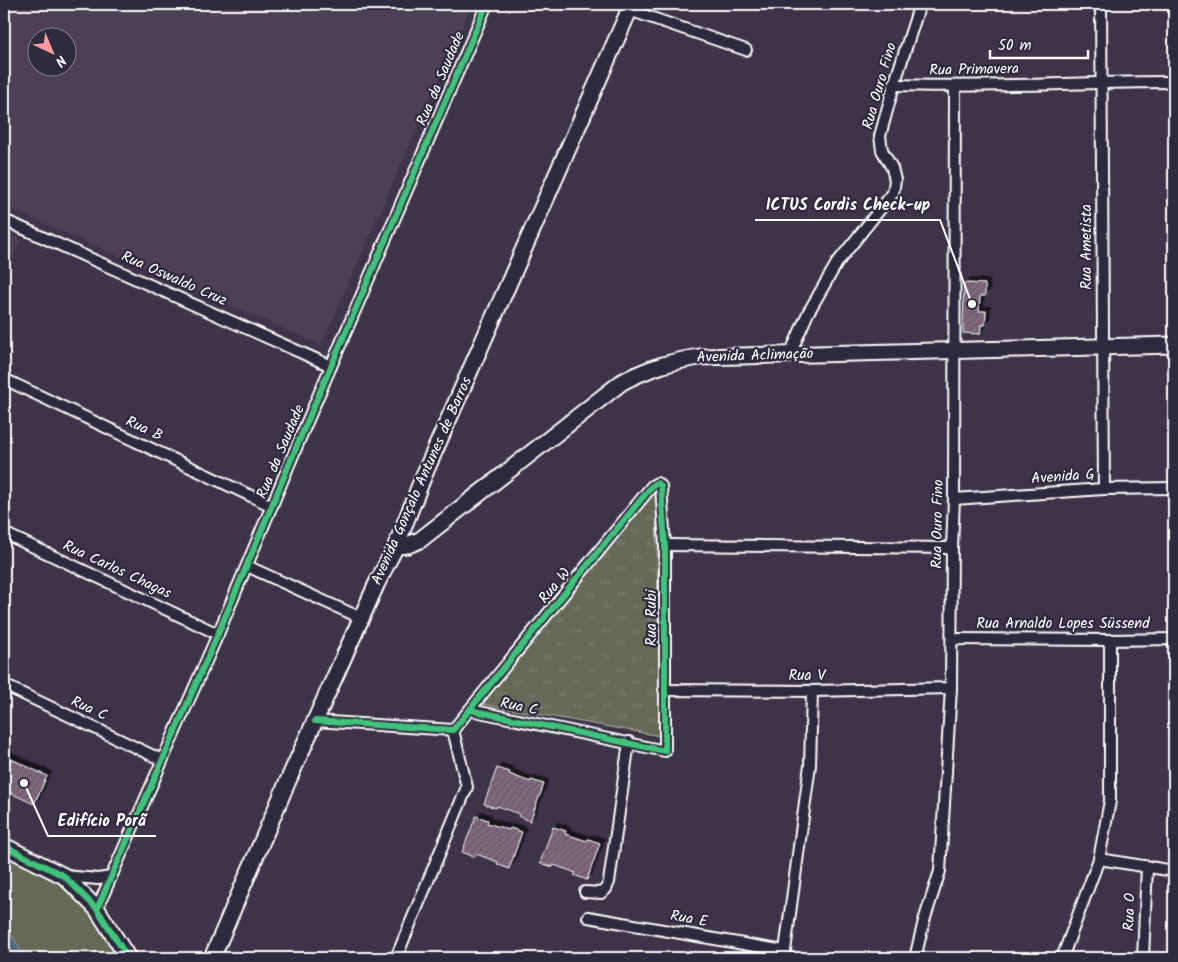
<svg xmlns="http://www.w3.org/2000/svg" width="1178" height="962" font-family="Kalam,sans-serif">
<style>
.built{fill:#4e4155;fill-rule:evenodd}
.grass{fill:#666859;stroke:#b2b4ac}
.park{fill:url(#park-tufts);stroke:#b2b4ac}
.water{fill:url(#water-ripples);stroke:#95a3af}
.building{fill:url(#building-hatch);stroke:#fff;filter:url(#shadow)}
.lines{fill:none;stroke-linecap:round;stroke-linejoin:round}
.street-casing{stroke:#fff;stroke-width:14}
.secondary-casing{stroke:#fff;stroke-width:19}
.street{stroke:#2f2a3d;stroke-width:10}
.secondary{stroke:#2f2a3d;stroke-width:15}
.cycleway-casing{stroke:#2f2a3d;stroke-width:9}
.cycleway{stroke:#40c37c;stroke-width:6}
.labels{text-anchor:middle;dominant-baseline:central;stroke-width:4.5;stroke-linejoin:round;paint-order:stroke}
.street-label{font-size:15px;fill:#fff;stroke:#2f2a3d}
.leader{fill:none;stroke:#fff;stroke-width:2}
.callout-dot{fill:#fff;stroke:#2f2a3d;stroke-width:2}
.callout-label{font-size:16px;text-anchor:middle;font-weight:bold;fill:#fff;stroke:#2f2a3d;stroke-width:4.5;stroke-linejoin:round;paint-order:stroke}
</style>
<defs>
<pattern id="park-tufts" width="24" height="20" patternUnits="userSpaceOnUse" patternTransform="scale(1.25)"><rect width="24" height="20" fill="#666859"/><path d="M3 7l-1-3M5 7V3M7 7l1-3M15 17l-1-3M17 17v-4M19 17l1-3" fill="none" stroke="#7d7f72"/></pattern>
<pattern id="water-ripples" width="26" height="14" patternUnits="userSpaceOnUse" patternTransform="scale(1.25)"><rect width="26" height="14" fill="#4e667a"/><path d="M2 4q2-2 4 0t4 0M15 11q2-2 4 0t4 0" fill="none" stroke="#697d8e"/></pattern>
<pattern id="building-hatch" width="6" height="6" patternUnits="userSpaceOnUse" patternTransform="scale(1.25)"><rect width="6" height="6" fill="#745e73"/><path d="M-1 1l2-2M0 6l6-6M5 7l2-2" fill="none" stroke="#897688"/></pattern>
<filter id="shadow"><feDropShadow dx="4.5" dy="-4.5" stdDeviation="0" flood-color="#0009"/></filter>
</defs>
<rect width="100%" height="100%" fill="#3d3448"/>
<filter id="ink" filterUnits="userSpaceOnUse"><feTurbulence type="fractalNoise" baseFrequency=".02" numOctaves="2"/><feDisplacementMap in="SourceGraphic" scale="10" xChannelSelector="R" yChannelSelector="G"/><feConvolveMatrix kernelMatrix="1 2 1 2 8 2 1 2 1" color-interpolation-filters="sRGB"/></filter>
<g filter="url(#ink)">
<g class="built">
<path d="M15 4H472L321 345 4 206V30ZM38 38H68V68H38Z"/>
<path d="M4 231 21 239 4 275Z"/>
</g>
<path class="grass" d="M4 852C19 859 36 865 50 874 81 894 98 928 117 958H4Z"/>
<path class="park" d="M656 488 660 736 481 704Z"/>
<path class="water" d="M4 922 25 958H9L4 949Z"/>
<g class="building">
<path d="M964 283 985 284V296H980L979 311H986L985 325H981L980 334 963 333Z"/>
<path d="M5 756 47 776 34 804 4 790V759Z"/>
<path d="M497 768 510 772 509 774 530 782 531 780 544 784 530 821 518 816 519 814 497 806 496 808 484 804Z"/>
<path d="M476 816 488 820 487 823 509 830 510 828 522 832 509 869 497 864 498 862 476 854 475 857 462 852Z"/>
<path d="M553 827 566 831 565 834 587 841 588 839 600 843 587 880 574 875 576 873 554 865 553 867 540 863Z"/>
</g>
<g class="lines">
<defs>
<g id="street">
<path d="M1101 4 1104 489"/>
<path d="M629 10 746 50"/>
<path d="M894 85C988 88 1081 82 1174 82"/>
<path d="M4 220 331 366"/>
<path d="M790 354 808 313 837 263 893 193 895 180 892 168 882 150 880 136 894 85 920 4"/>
<path d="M4 379 272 506"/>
<path d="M954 499 1104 489 1174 488"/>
<path d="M4 533 218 634"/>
<path d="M665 545 952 548"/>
<path d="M247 566 361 618"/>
<path d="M952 639 1110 640 1174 639"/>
<path d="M4 685 162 760"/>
<path d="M664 690 812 691 951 688"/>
<path d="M315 721 453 730 652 486 657 483 661 486 665 545V751L470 710"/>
<path d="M1099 859 1174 871"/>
<path d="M64 876 98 879 111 877"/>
<path d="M585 892 601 893 606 889 609 882 629 742"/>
<path d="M97 909 218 634 304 429 487 4"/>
<path d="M588 917 784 951"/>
<path d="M396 958 467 787 453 730"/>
<path d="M784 958 810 765 812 691"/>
<path d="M915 958 924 921 940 871 951 688 952 548 954 499 955 87"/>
<path d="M1062 958 1099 859 1110 801V640"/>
<path d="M1143 958 1147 866"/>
</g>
<g id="secondary">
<path d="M396 546 408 545 420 540 622 382C649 368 669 362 699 357L1174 345"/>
<path d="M4 846 64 876 97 909 128 958"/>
<path d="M212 958 287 783 377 583 396 546 424 475 632 4"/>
</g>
</defs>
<use href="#street" class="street-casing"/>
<use href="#secondary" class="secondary-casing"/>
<use href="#street" class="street"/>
<use href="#secondary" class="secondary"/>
<defs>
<g id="cycleway">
<path d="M315 721 453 730 652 486 657 483 661 486 665 545V751L470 710"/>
<path d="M4 846 64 876 97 909 128 958"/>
<path d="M97 909 218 634 304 429 487 4"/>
</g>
</defs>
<use href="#cycleway" class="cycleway-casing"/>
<use href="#cycleway" class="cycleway"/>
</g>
</g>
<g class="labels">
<g class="street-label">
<text transform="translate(974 70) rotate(-1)">Rua Primavera</text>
<text transform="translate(441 79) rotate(-67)">Rua da Saudade</text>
<text transform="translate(880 86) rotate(-74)">Rua Ouro Fino</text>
<text transform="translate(1087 247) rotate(-90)">Rua Ametista</text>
<text transform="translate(174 279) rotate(24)">Rua Oswaldo Cruz</text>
<text transform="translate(755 356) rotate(-2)">Avenida Aclimação</text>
<text transform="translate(144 429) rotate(25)">Rua B</text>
<text transform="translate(281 452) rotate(-67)">Rua da Saudade</text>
<text transform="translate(1063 477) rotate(-4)">Avenida G</text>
<text transform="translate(422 481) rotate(-66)">Avenida Gonçalo Antunes de Barros</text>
<text transform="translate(938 524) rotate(-89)">Rua Ouro Fino</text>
<text transform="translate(117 570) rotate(25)">Rua Carlos Chagas</text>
<text transform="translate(555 586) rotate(-51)">Rua W</text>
<text transform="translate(652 618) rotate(-90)">Rua Rubi</text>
<text x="1063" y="624">Rua Arnaldo Lopes Süssend</text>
<text x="807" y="676">Rua V</text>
<text transform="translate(519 707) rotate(12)">Rua C</text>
<text transform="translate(89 709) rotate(25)">Rua C</text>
<text transform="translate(1130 912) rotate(-88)">Rua O</text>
<text transform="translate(689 919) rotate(10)">Rua E</text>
</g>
</g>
<path class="leader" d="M972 304L940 220H755M24 783L48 836H156"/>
<g class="callout-dot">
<circle cx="972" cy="304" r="5"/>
<circle cx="24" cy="783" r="5"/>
</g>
<g class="callout-label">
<text x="848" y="210">ICTUS Cordis Check-up</text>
<text x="102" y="826">Edifício Porã</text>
</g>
<rect width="1178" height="962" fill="none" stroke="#2f2a3d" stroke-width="20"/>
<rect x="10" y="10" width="1158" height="942" fill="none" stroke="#fff" stroke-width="2" filter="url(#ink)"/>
<g transform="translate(52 52) rotate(136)"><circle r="24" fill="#2f2a3d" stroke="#827f8b"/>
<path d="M0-4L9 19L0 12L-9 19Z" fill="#ff9aa2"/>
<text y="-8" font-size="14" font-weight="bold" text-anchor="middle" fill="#ffffff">N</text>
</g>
<path d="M990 50v8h98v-8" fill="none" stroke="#ffffff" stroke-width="2.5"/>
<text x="998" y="50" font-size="15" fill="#ffffff" stroke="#2f2a3d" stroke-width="4" paint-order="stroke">50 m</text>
</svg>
